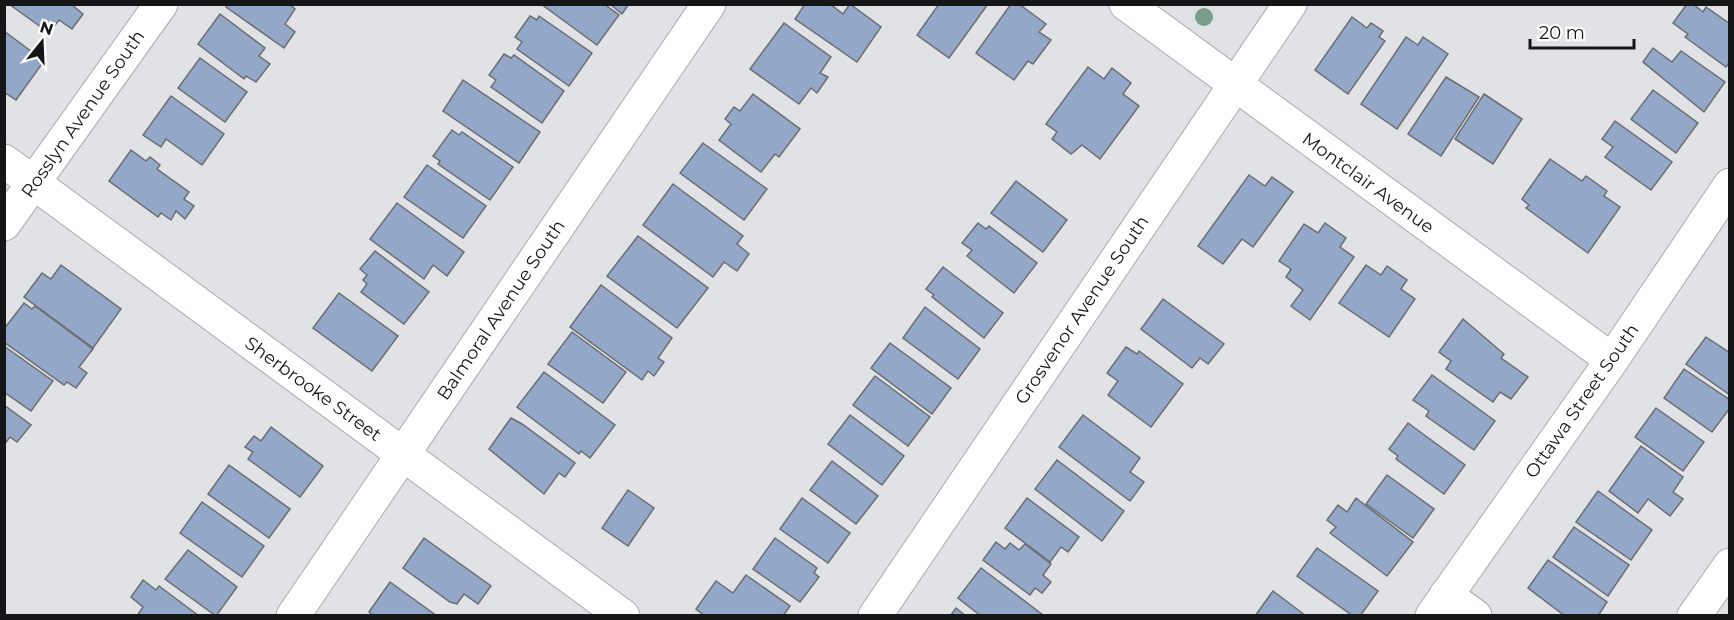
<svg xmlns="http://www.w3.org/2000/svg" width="1734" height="620" font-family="Montserrat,sans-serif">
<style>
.building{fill:#93a8c8;stroke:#6b6d70;stroke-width:1.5}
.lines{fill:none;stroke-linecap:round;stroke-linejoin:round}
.minor-casing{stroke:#a9abae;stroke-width:35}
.minor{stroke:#fff;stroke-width:33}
.tree{fill:#7a9d8d}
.labels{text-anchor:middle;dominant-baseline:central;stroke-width:5;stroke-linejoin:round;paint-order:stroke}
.street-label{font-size:18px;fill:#151617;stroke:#fff}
</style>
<rect width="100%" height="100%" fill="#e0e2e5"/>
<g class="building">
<path d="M9 4H71L83 14 72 29 59 20 49 33Z"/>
<path d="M227 4H289L295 9 285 24 295 32 284 48 226 7Z"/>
<path d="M541 4H604L619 15 597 45Z"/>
<path d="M610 4H629L622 14Z"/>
<path d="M805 4H830L843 14 850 4 881 27 857 62 795 19Z"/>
<path d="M939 4H988L949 58 917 35Z"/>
<path d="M1011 4H1019L1046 24 1039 32 1051 40 1033 64 1028 61 1014 80 976 53Z"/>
<path d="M1687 4H1693L1703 12 1706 7 1730 24V62L1726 67 1685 37 1688 34 1673 23Z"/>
<path d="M220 14 265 48 259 56 270 64 256 82 246 76 244 79 198 44Z"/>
<path d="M530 16 537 20 539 16 592 53 569 86 517 49 522 42 515 37Z"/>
<path d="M1352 17 1367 28 1371 23 1383 31 1379 37 1385 41 1348 94 1315 70Z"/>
<path d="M784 23 831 57 820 73 828 77 817 93 811 88 799 104 750 69Z"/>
<path d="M4 31 44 61 16 100 4 92Z"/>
<path d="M1406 37 1418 45 1423 37 1448 54 1397 129 1361 104Z"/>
<path d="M1653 48 1672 62 1681 51 1725 82 1704 112 1643 62Z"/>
<path d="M504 54 511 58 514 55 564 91 542 123 491 87 496 80 489 75Z"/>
<path d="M200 58 247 92 225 122 178 88Z"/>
<path d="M1088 67 1104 79 1112 68 1131 83 1123 94 1139 106 1100 159 1082 145 1071 154 1052 139 1057 132 1046 124Z"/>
<path d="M1446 77 1479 97 1441 156 1408 134Z"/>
<path d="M463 80 540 132 519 163 443 111Z"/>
<path d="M1653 90 1698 123 1676 153 1631 119Z"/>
<path d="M753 94 800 129 779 157 775 154 761 172 719 140 731 124 725 119 734 107 740 111Z"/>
<path d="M1484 94 1522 119 1493 164 1455 139Z"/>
<path d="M171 96 224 134 202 165 166 139 161 147 143 135Z"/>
<path d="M1615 121 1672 162 1651 190 1605 157 1613 147 1602 139Z"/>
<path d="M452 130 459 135 462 132 513 167 490 200 438 164 440 161 433 156Z"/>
<path d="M703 143 767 189 744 220 680 173Z"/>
<path d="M131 150 146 161 150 157 160 165 157 169 189 192 184 199 194 206 185 219 176 211 171 220 161 213 158 217 109 181Z"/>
<path d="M1550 159 1582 181 1586 176 1607 191 1604 196 1620 207 1588 253 1526 208 1529 205 1522 199Z"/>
<path d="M427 165 486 206 463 238 404 197Z"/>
<path d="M1249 175 1265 186 1272 177 1293 192 1253 247 1242 239 1223 264 1198 246Z"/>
<path d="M1016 181 1067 220 1043 252 991 213Z"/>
<path d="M673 184 743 236 737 244 749 254 737 271 724 262 713 277 643 225Z"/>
<path d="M397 203 464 252 447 276 433 265 424 279 370 239Z"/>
<path d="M978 223 986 229 989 226 1037 263 1014 293 967 256 972 250 962 243Z"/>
<path d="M1325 223 1346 238 1340 247 1354 257 1310 320 1291 306 1303 290 1286 277 1291 269 1279 261 1304 224 1318 233Z"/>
<path d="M638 236 708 288 677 328 607 276Z"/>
<path d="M375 251 429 292 404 324 361 292 367 284 363 280 367 275 360 269Z"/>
<path d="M61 265 121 309 93 348 24 297 42 273 51 279Z"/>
<path d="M1366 265 1381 275 1387 266 1407 280 1401 289 1415 299 1389 337 1339 303Z"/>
<path d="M943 267 1003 313 984 338 932 297 934 295 926 289Z"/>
<path d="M601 285 672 338 658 358 664 362 654 376 648 371 642 380 570 327Z"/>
<path d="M339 293 398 336 372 371 313 328Z"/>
<path d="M1163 299 1224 344 1208 364 1200 358 1192 368 1141 329Z"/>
<path d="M24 303 32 309 35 306 93 349 79 367 87 373 76 388 67 382 64 385 4 342V329Z"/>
<path d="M925 307 980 349 958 379 903 338Z"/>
<path d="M1463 319 1504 354 1501 358 1528 377 1511 399 1500 392 1493 402 1446 369 1451 361 1439 352Z"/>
<path d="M572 332 626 372 603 403 548 364Z"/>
<path d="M1706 337 1730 353V395L1686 364Z"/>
<path d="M890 343 951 388 932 414 871 368Z"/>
<path d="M4 346 53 381 31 411 4 392Z"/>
<path d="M1126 347 1137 354 1139 351 1183 384 1151 427 1108 395 1118 381 1107 373Z"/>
<path d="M1684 369 1730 400V408L1712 432 1664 398Z"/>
<path d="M544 372 615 425 590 458 581 451 579 454 517 407Z"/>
<path d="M1432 375 1495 421 1474 450 1426 416 1429 411 1413 400Z"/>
<path d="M875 376 930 417 908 446 853 405Z"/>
<path d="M4 405 31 425 17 442 10 437 4 445Z"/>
<path d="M1656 408 1704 442 1683 471 1635 437Z"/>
<path d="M850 415 904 456 882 485 828 444Z"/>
<path d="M1083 415 1140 458 1130 472 1144 482 1130 501 1059 447Z"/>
<path d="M511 418 522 424 575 463 565 477 559 473 544 494 489 449Z"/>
<path d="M1408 423 1465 465 1444 494 1396 459 1398 456 1389 449Z"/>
<path d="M271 427 323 466 300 497 248 459 253 452 245 447 254 436 261 441Z"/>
<path d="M1641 446 1683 477 1673 492 1683 499 1670 516 1648 499 1638 513 1609 491Z"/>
<path d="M1057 460 1124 511 1102 541 1035 489Z"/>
<path d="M832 461 878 496 856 524 810 490Z"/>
<path d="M229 465 290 509 269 538 208 494Z"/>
<path d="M1387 475 1434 509 1413 538 1366 504Z"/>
<path d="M628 490 654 508 628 546 602 528Z"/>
<path d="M1598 491 1652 530 1631 560 1576 522Z"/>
<path d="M802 498 850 533 828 563 780 529Z"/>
<path d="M1027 498 1079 537 1068 552 1061 547 1050 562 1005 528Z"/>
<path d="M1356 498 1413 542 1387 576 1330 533 1336 527 1327 520 1338 505 1347 512Z"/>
<path d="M202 502 264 546 242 577 180 533Z"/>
<path d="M1574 527 1629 565 1608 596 1553 557Z"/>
<path d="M424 538 491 586 478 604 464 594 457 604 450 602 403 568Z"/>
<path d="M775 538 817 568 814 573 819 577 800 602 753 569Z"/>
<path d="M996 542 1005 549 1010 543 1019 550 1025 544 1051 564 1043 575 1051 582 1042 593 1035 588 1030 595 983 560Z"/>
<path d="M1317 548 1378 591 1360 616H1353L1297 576Z"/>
<path d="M188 550 237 587 216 616 165 579Z"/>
<path d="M1548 560 1607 602 1598 616H1565L1528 588Z"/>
<path d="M981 568 1043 615 981 616 958 598Z"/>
<path d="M746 575 790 606 783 616H705L696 609 716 581 733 593Z"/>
<path d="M143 580 156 590 159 586 199 616H137L143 607 131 597Z"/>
<path d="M390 582 437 616H373L369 612Z"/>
<path d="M1273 591 1306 616H1255Z"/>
<path d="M956 608 966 616H950Z"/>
</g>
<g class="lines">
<defs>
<g id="minor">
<path d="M1126 4 1612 360"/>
<path d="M4 161 623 616"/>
<path d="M4 224 161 4"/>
<path d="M1446 595 1475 616"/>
<path d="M293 616 709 4"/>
<path d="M875 616 1290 4"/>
<path d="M1432 616 1612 360 1730 185"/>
<path d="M1694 616 1730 565"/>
</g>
</defs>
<use href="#minor" class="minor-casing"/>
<use href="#minor" class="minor"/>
</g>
<circle class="tree" cx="1204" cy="17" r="9"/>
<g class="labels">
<g class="street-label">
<text transform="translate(83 114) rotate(-55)">Rosslyn Avenue South</text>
<text transform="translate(1368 183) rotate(36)">Montclair Avenue</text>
<text transform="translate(501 310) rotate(-56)">Balmoral Avenue South</text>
<text transform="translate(1082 310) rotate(-56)">Grosvenor Avenue South</text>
<text transform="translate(313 389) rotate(36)">Sherbrooke Street</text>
<text transform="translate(1582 401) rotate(-55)">Ottawa Street South</text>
</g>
</g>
<rect width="1734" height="620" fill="none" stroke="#151617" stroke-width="12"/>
<g transform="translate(42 42) rotate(18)" stroke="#ffffff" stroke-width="4.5" paint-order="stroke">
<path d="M0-4.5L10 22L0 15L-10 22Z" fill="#151617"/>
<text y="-9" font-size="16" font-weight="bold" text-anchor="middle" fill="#151617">N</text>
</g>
<path d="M1530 39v9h104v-9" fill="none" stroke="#151617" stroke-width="3"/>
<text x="1539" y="39" font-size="18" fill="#151617" stroke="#ffffff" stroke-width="4.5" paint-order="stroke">20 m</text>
</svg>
